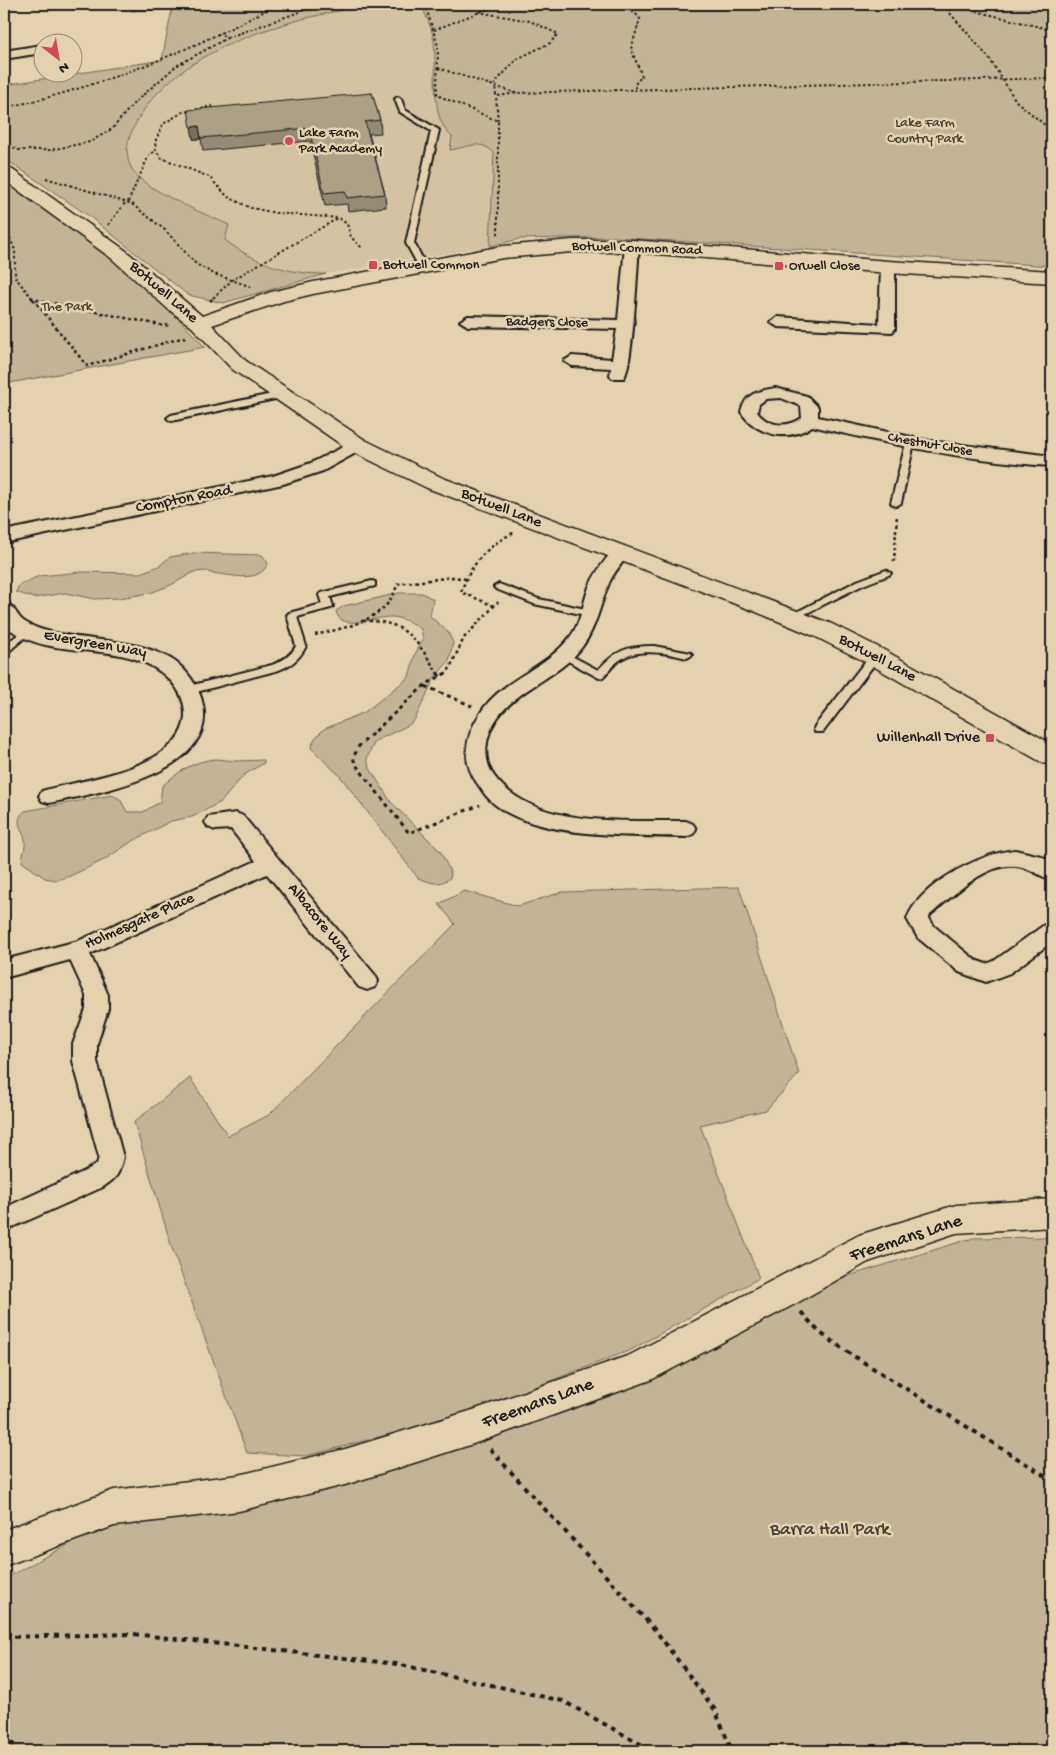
<svg xmlns="http://www.w3.org/2000/svg" width="1056" height="1755" font-family="'Gochi Hand',sans-serif">
<style>
.built{fill:#d3c3a3}
.green{fill:#c3b497;stroke:#70685a}
.lines{fill:none;stroke-linecap:round;stroke-linejoin:round}
.lane-casing{stroke:#1c1c1c;stroke-width:4}
.street-casing{stroke:#1c1c1c;stroke-width:4}
.secondary-casing{stroke:#1c1c1c;stroke-width:3}
.path-far3{stroke:#1c1c1c;stroke-width:2;stroke-dasharray:2.5 2.5;stroke-linecap:butt}
.path-far2{stroke:#1c1c1c;stroke-width:2.5;stroke-dasharray:3 3;stroke-linecap:butt}
.path-far1{stroke:#1c1c1c;stroke-width:3;stroke-dasharray:4 4;stroke-linecap:butt}
.path{stroke:#1c1c1c;stroke-width:4;stroke-dasharray:5 5;stroke-linecap:butt}
.lane{fill:#e4d2af;fill-rule:evenodd}
.street{fill:#e4d2af;fill-rule:evenodd}
.secondary{fill:#e4d2af;fill-rule:evenodd}
.wall{fill:#948a74;stroke:#1c1c1c}
.shaded-wall{fill:#78705e;stroke:#1c1c1c}
.building{fill:#aca087;stroke:#1c1c1c}
.poi-dot{fill:#d1495b;stroke:#e4d2af;stroke-width:2}
.labels{text-anchor:middle;dominant-baseline:central;stroke-width:5;stroke-linejoin:round;paint-order:stroke}
.far-park-label{font-size:14px;fill:#46423b;stroke:#e4d2af}
.far-poi-label{font-size:14px;fill:#1c1c1c;stroke:#e4d2af;text-anchor:start}
.far-street-label{font-size:14px;fill:#1c1c1c;stroke:#e4d2af}
.street-label{font-size:16px;fill:#1c1c1c;stroke:#e4d2af}
.poi-label{font-size:16px;fill:#1c1c1c;stroke:#e4d2af;text-anchor:end}
.near-street-label{font-size:19px;fill:#1c1c1c;stroke:#e4d2af}
.near-park-label{font-size:19px;fill:#46423b;stroke:#e4d2af}
</style>
<rect width="100%" height="100%" fill="#e4d2af"/>
<filter id="ink" filterUnits="userSpaceOnUse"><feTurbulence type="fractalNoise" baseFrequency=".02" numOctaves="2"/><feDisplacementMap in="SourceGraphic" scale="10" xChannelSelector="R" yChannelSelector="G"/><feConvolveMatrix kernelMatrix="1 2 1 2 8 2 1 2 1" color-interpolation-filters="sRGB"/></filter>
<g filter="url(#ink)">
<path class="built" d="M376 4H421L433 36 436 82 435 106 457 149 477 144 488 146 494 152 490 246 326 274 297 273 241 252 225 240 229 225 155 190 132 171 127 156 128 138 140 115 160 90 193 64 232 43 268 28 334 10Z"/>
<g class="green">
<path d="M131 4H376C296 17 177 45 136 123 128 138 123 153 132 169 143 190 206 214 229 225L225 240C253 262 291 275 326 274L223 303 188 295 89 216 4 158V85L162 60 172 9 131 11Z"/>
<path d="M421 4H1052V266L613 237 520 239 490 246 494 153C480 138 466 148 450 150L452 137C427 116 439 66 433 36 431 26 425 14 421 4Z"/>
<path d="M4 181C77 227 147 283 205 347L4 384Z"/>
<path d="M194 553 262 555 268 563C260 585 228 574 210 573L207 571 194 572 171 585 150 593 119 598 95 599 65 593 34 598 16 592 19 585 39 576 81 572 140 573 159 566 170 557Z"/>
<path d="M399 593H422L433 599 430 616 448 632 453 643 449 661 435 677 415 719 409 725 375 741 367 758 369 767 391 802 441 852 451 874 450 878C438 887 430 882 418 878L340 776 311 748 315 738 324 729 365 712 409 677 415 654 423 639 421 629C412 623 403 618 392 617 375 616 340 633 336 611L344 606Z"/>
<path d="M215 759 237 761 264 760V763L244 775 221 802 192 817 171 821 131 842 104 860 68 877 56 880 45 878 22 862C22 855 26 848 25 841 24 830 12 821 25 811L112 795 120 799 127 812H143L160 802 162 786C178 772 193 761 215 759Z"/>
<path d="M739 887 799 1074 766 1110 700 1125 759 1278 631 1350 459 1416 306 1456 247 1453 172 1248 134 1122 190 1078 228 1136 269 1115 455 924 439 904 464 891 518 906 562 892Z"/>
<path d="M1052 1237V1751H4V1579L114 1520 284 1494 822 1284 973 1238Z"/>
</g>
<g class="lines">
<defs>
<g id="lane">
<path d="M398 97 401 99 405 110 439 130 414 243 427 267 423 269 419 267 406 243 431 131 400 112 395 99Z"/>
<path d="M282 392 286 395 285 397 171 421 167 418 171 415Z"/>
<path d="M910 440 914 443 901 503 896 506 891 503 906 443Z"/>
<path d="M886 570 891 573 889 575 863 585 795 619 792 620 787 617 857 581Z"/>
<path d="M372 581 375 582V586L330 597 333 606 331 608 297 617 306 646C300 659 291 665 279 670L189 694 184 690 189 686 272 665C282 661 291 656 296 646L287 615 289 613 322 604 319 595 321 593Z"/>
<path d="M499 584 539 599 590 610 595 613 590 616 534 604 496 589 494 587Z"/>
<path d="M27 628 30 629 32 631 30 633 8 652 4 653V645Z"/>
<path d="M654 646 691 653 692 655 687 658C668 653 641 648 623 658 615 662 609 671 603 677L599 678 559 656 564 653 568 654 598 670C616 650 628 646 654 646Z"/>
<path d="M875 653 880 656 879 658 823 732H815L814 729 815 726 871 654Z"/>
</g>
<g id="street">
<path d="M42 45V53L4 59V51Z"/>
<path d="M632 242 639 246C637 269 633 365 624 378H612L610 375 611 368 572 366 564 361 572 356 612 359 617 329 468 326 460 321 468 316 618 320 625 246Z"/>
<path d="M888 263 895 267V329L892 332 778 327 770 322 778 317 879 324 881 267Z"/>
<path d="M775 388 807 396 818 407V417L930 441 1052 456V466C971 461 891 445 812 426 788 443 756 435 741 412 745 393 758 391 775 388ZM781 398 801 406 802 418C787 428 768 427 757 412L759 404 766 399Z"/>
<path d="M357 440 363 441 365 445 363 449 323 471 283 484 4 543V531L273 476 311 463Z"/>
<path d="M620 547 626 549 629 553C623 562 615 571 610 581 600 603 597 627 582 647 559 678 518 687 496 720 485 737 482 759 494 776 533 829 627 820 686 821L693 824 696 829 693 834 686 837C632 835 528 840 488 798 484 794 481 788 477 783 460 759 466 735 481 712 503 678 546 669 570 637 581 623 583 603 589 587 595 573 604 561 614 549Z"/>
<path d="M4 602C14 605 15 613 22 620 27 624 37 628 43 630 85 643 131 636 171 659 186 668 200 688 203 705 217 774 95 793 49 803L42 801 39 796 42 791C80 779 183 770 185 715 185 702 180 691 171 681 127 635 57 664 11 630 2 623 3 612 4 602Z"/>
<path d="M236 813 243 816 375 975 378 981 375 987 367 990 359 987 267 874 90 954 108 995V1009L97 1044V1061L123 1157C119 1174 118 1177 103 1187L4 1231V1208L85 1171 97 1164 99 1157 73 1061V1044L86 1009V995L70 960 4 978V960L78 941 256 861 231 829 215 830 208 827 205 822 208 817Z"/>
<path d="M1015 850 1041 856 1052 862V880C1040 877 1030 867 1016 866 984 863 953 896 930 915L929 918 934 926 975 960 986 964 994 961 1044 925 1052 922V942L1010 973 986 982 959 972 918 938 907 919C919 885 980 853 1015 850Z"/>
</g>
<g id="secondary">
<path d="M4 167 10 168 125 250 202 316 271 292 313 282 503 246 572 240H632L888 261 1052 271V283L888 273 632 252H572L503 258 313 294 284 301 212 325 246 361 365 440 443 478 832 624 884 650 1052 744V765L1043 763 866 662 814 636 754 611 427 488 349 450 232 369 192 327 168 309 111 258 4 180Z"/>
<path d="M1052 1199V1227L956 1233 868 1262 797 1303 651 1380 473 1444 345 1485 239 1511 114 1526 4 1566V1530L114 1490 239 1475 345 1449 473 1410 630 1355 859 1235 956 1205Z"/>
</g>
</defs>
<use href="#lane" class="lane-casing"/>
<use href="#street" class="street-casing"/>
<use href="#secondary" class="secondary-casing"/>
<g class="path-far3">
<path d="M425 4 438 46 437 95 498 121V236"/>
<path d="M613 4 635 13 640 19 631 49 642 76 635 84V88"/>
<path d="M923 4 949 5"/>
<path d="M947 4 1052 30"/>
<path d="M952 4 949 12 989 58 1016 101 1052 131"/>
<path d="M478 12 530 21 558 34 550 43 517 59 495 83 498 121"/>
<path d="M434 30 500 4"/>
<path d="M217 34 229 37 305 10 339 4"/>
<path d="M438 68 516 93 1052 78"/>
<path d="M498 96 516 93"/>
<path d="M213 106 183 112 163 124 155 142 156 151 162 158 209 177 228 197 251 208 276 213 339 218 347 224 351 237 363 249"/>
<path d="M4 108C101 87 190 51 278 4"/>
<path d="M4 144 19 150H50L90 142 112 129 134 103 176 66 229 37"/>
<path d="M46 178 132 204 165 230 196 264 214 274 252 287"/>
<path d="M128 202 149 155 157 150"/>
<path d="M4 224 15 250V277L32 298"/>
<path d="M108 225 126 202"/>
<path d="M213 298 232 280 338 218"/>
</g>
<g class="path-far2">
<path d="M31 297 33 299 165 326 170 324"/>
<path d="M33 299 87 366 184 337 186 339"/>
<path d="M210 301 215 297"/>
<path d="M894 562 897 515"/>
<path d="M494 606 461 592C472 562 487 546 515 532"/>
<path d="M363 621C405 619 418 642 438 674"/>
<path d="M315 635C340 629 372 623 389 602 393 596 395 590 398 584L453 577 466 579"/>
<path d="M444 674 448 672 464 638 498 602"/>
</g>
<g class="path-far1">
<path d="M438 673 440 677"/>
<path d="M446 673 425 685 359 746 353 758 356 765 409 833 480 805"/>
<path d="M425 686 472 706"/>
</g>
<g class="path">
<path d="M801 1312 819 1332 852 1355 1052 1480"/>
<path d="M490 1449 656 1631 715 1710 732 1751"/>
<path d="M4 1637 133 1634 397 1664 563 1701 653 1751"/>
<path d="M4 1734 19 1751"/>
</g>
<use href="#lane" class="lane"/>
<use href="#street" class="street"/>
<use href="#secondary" class="secondary"/>
</g>
<path class="wall" d="M372 93 380 120 381 133 369 134 385 194 386 207 348 211 347 204 325 206 310 141 203 151 201 139H193Z"/>
<path class="shaded-wall" d="M199 126 201 139H193L191 127Z"/>
<path class="building" d="M372 93 380 120 365 122 385 194 347 198 345 191 324 193 309 128 201 138 199 126 191 127 188 110Z"/>
</g>
<g class="poi-dot">
<circle cx="289" cy="141" r="5"/>
<rect x="368" y="260" width="10" height="10" rx="2.5"/>
<rect x="774" y="261" width="10" height="10" rx="2.5"/>
<rect x="985" y="733" width="10" height="10" rx="2.5"/>
</g>
<g class="labels">
<g class="far-park-label">
<text x="925" y="123">Lake Farm<tspan x="925" dy="16">Country Park</tspan></text>
<text x="67" y="307">The Park</text>
</g>
<g class="far-poi-label">
<text x="299" y="133">Lake Farm<tspan x="299" dy="16">Park Academy</tspan></text>
<text x="383" y="265">Botwell Common</text>
<text x="789" y="266">Orwell Close</text>
</g>
<g class="far-street-label">
<text transform="translate(637 249) rotate(2)">Botwell Common Road</text>
<text transform="translate(547 323) rotate(1)">Badgers Close</text>
<text transform="translate(930 445) rotate(10)">Chestnut Close</text>
</g>
<g class="street-label">
<text transform="translate(163 293) rotate(41)">Botwell Lane</text>
<text transform="translate(184 500) rotate(-11)">Compton Road</text>
<text transform="translate(501 509) rotate(21)">Botwell Lane</text>
<text transform="translate(95 645) rotate(10)">Evergreen Way</text>
<text transform="translate(877 659) rotate(28)">Botwell Lane</text>
<text transform="translate(140 922) rotate(-24)">Holmesgate Place</text>
<text transform="translate(319 922) rotate(51)">Albacore Way</text>
</g>
<g class="poi-label">
<text x="980" y="738">Willenhall Drive</text>
</g>
<g class="near-street-label">
<text transform="translate(906 1239) rotate(-18)">Freemans Lane</text>
<text transform="translate(538 1404) rotate(-20)">Freemans Lane</text>
</g>
<g class="near-park-label">
<text x="830" y="1530">Barra Hall Park</text>
</g>
</g>
<rect width="1056" height="1755" fill="none" stroke="#e4d2af" stroke-width="20"/>
<rect x="10" y="10" width="1036" height="1735" fill="none" stroke="#1c1c1c" stroke-width="2" filter="url(#ink)"/>
<g transform="translate(58 58) rotate(149)"><circle r="24" fill="#e4d2af" stroke="#948974"/>
<path d="M0-4L9 19L0 12L-9 19Z" fill="#d1495b"/>
<text y="-8" font-size="14" font-weight="bold" text-anchor="middle" fill="#1c1c1c">N</text>
</g>
</svg>
